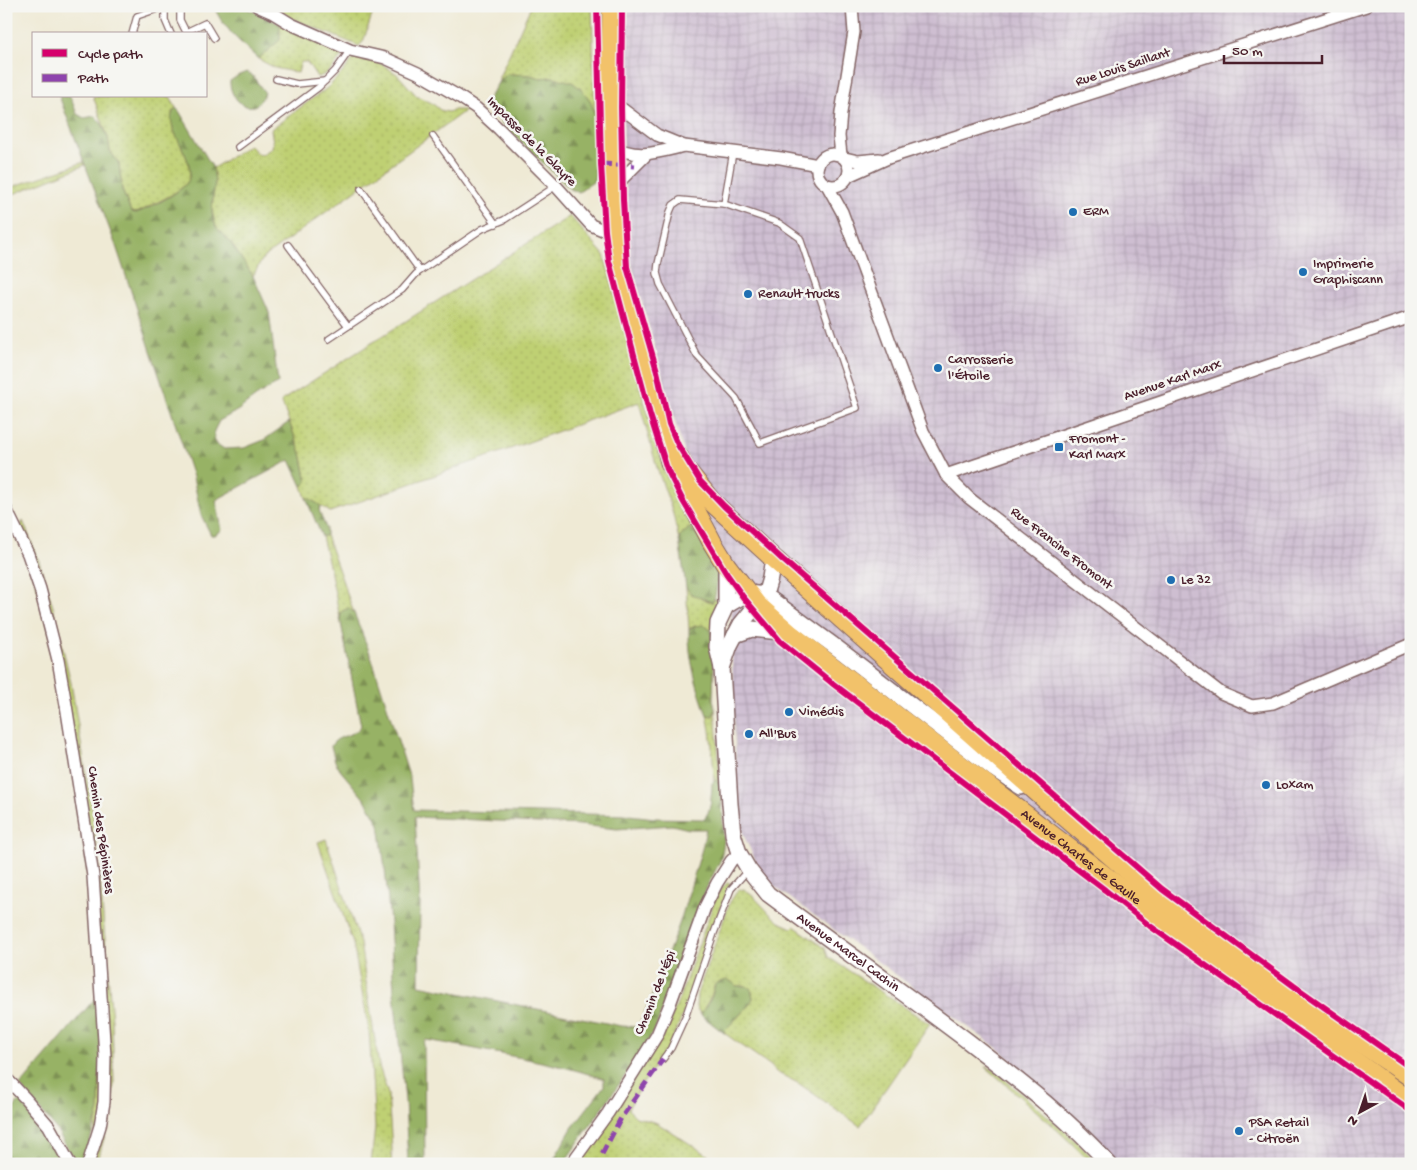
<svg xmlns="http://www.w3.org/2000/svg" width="1417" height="1170" font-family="'Gochi Hand',sans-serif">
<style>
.industrial{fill:url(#industrial-grid)}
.grass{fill:url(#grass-dots);stroke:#84784f}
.forest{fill:url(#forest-firs);stroke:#706848;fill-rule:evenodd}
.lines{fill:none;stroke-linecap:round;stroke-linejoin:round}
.service-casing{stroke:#846666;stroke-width:8}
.minor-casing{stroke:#846666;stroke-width:14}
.tertiary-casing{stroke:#846666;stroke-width:18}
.primary-casing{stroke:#846666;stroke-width:21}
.service{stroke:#fff;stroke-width:5.5}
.minor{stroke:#fff;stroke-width:11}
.tertiary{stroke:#fff;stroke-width:15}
.primary{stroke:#f2c26a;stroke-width:19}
.quiet{stroke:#8e44ad;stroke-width:5;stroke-dasharray:10 5;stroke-linecap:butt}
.cycleway-casing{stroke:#f6f6f2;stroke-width:9}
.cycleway{stroke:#d6006c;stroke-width:6}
.poi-dot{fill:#1f6fb2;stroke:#f6f6f2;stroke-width:2}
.labels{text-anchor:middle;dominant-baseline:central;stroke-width:5;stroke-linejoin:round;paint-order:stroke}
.street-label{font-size:14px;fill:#4a1f2b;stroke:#f6f6f2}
.poi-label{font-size:14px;fill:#4a1f2b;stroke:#f6f6f2;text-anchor:start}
</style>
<defs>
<pattern id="industrial-grid" width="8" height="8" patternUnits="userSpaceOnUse" patternTransform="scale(1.25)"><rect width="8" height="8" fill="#cebed1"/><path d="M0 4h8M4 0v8" fill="none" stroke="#b2a3b4"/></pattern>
<pattern id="grass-dots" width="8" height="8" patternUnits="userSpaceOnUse" patternTransform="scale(1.25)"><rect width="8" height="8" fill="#bfd073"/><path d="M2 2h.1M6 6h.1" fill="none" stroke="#a6b264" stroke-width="1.8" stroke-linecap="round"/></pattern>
<pattern id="forest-firs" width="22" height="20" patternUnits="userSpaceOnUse" patternTransform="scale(1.25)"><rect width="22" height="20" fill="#97b265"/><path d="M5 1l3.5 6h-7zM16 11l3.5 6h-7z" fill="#7d9053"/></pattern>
</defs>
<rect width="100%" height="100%" fill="#f6f6f2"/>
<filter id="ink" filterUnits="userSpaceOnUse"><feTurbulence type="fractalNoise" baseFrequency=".02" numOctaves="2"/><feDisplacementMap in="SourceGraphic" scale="10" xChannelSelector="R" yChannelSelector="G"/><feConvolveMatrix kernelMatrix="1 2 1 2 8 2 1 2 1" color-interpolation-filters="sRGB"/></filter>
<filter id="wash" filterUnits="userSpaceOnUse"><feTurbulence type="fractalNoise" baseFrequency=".0096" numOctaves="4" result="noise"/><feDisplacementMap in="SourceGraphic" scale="20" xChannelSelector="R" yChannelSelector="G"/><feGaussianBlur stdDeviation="1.12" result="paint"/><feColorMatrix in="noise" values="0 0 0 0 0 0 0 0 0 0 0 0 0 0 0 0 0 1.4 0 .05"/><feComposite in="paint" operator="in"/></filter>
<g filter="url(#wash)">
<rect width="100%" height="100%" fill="#efead5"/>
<path class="industrial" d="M628 6H1411V1164H1117L1086 1130 997 1048 764 879 738 823 732 663 731 578 681 442 630 259 623 137Z"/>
<g class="grass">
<path d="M281 6H375L363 42 359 46 291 18 283 12Z"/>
<path d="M531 6H592L595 115 590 100 553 77 540 78 530 75 508 74 499 81V77Z"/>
<path d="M278 23 342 52V55C336 65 329 75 317 77L307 62H301L298 73 275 68 258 59 271 48 280 25Z"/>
<path d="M355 56H365L380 63 397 74 417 96 432 103 440 110 448 112 454 110H466L263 258 253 276 230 242 216 227 212 212 213 197 215 182 213 168 250 145 257 153 261 155 272 148 273 142 271 129 327 88 342 73Z"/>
<path d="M93 96H170L176 108 172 112 173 129 186 156 190 170 189 180 184 186 173 194 139 212 136 213 131 212 122 190 119 164 110 151 108 138Z"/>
<path d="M84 162 85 165 6 197V189Z"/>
<path d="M570 216 604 255 642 394 664 468 705 542 690 528 681 535 679 540 672 510 657 468 639 402 507 450 330 512 310 499 306 498 302 486 307 482 301 453 281 401Z"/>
<path d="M23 521 39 561 53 607 71 683 92 809 98 858 112 1020 114 1084 110 1116 97 1164H92L106 1022 65 685 20 527Z"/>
<path d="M326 535 354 613 349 608 341 613 340 618 330 569 322 537Z"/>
<path d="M686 587C693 596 700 598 711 602L715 599 719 600 711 630 695 626 689 629Z"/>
<path d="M715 709 721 786 717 780 714 781C713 759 712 736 707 715L713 716Z"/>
<path d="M326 839 360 943 379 1066 388 1094 392 1149 391 1164H371L375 1127 369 1030 365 1008 353 944 318 842Z"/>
<path d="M727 883H730L729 886 711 933 686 1008 669 1046 639 1089 628 1109 636 1117 657 1123 722 1164H576L663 1036 676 1007 713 905 719 891Z"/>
<path d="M744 889 755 898 770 914 779 922 792 928 794 926 825 948 828 957 930 1024 860 1126 798 1083 776 1072 771 1066 724 1033 725 1030 738 1017 753 998 751 989 746 986H736L732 982 714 986C712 999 705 1004 701 1015L696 1007 697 994 730 902 738 890Z"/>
<path d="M986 1067C997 1069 1008 1083 1017 1090 1045 1114 1074 1137 1098 1164H1093L1051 1124Z"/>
</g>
<g class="forest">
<path d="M195 6H242L278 23 280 25V40L258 59 233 35 221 20 213 6Z"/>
<path d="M247 72 252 75 265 93 261 100 255 106C252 106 249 107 246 106 236 103 229 90 230 81L239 75Z"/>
<path d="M507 74 530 75 540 78 553 77 572 82 581 89 590 100 595 115 596 173 593 182 579 192 570 189 484 106 499 81Z"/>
<path d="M59 96H70L77 114 84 118 95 116 102 124 108 138 110 151 119 164 122 190 131 212 136 213C146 210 184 191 188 181 199 158 158 125 176 108L179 111 213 168 215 182 213 197 212 212 216 227 230 242 253 276 269 312 278 383 257 396 237 411 219 421 214 431V442L224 449 244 448 264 440 289 422 301 453 307 482 302 486 290 460 216 500 222 530 215 535H211L201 515 193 477 116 246Z"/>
<path d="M306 498 310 499 321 506 319 510 326 528V535L322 537Z"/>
<path d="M690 528 705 542C703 552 714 562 716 571 718 578 717 584 716 591 715 596 715 598 712 602L691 594 686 587 679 540 681 535Z"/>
<path d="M349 608 354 613 371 656 410 779 414 810 629 815 655 818 703 819C712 813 711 794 712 783L714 781 717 780 721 786 724 841 721 859 707 887 656 1027 639 1056 563 1164H551L572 1128 604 1086V1079C572 1068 539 1061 506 1055 480 1050 453 1044 426 1040L424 1043 425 1164H408L405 1100 394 993 390 923 385 869 379 824 366 801 340 770 335 761 331 746C337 734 355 737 361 726L340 618 342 611ZM415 817 580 825 617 829 672 825 689 829H706L702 849 680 922 657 983 642 1019 637 1027 621 1026 419 985 420 903Z"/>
<path d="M703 625 711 630 714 666 713 699 715 709 713 716 707 715C697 688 688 658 689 629L695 626Z"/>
<path d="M727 980 732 982 736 986H746L751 989 753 998 749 1005 725 1030 724 1033 701 1015C703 1009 707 1006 710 1000 717 987 709 984 727 980Z"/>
<path d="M98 995 101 1016 99 1110 84 1161C80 1163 75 1159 72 1157L57 1130 20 1086Z"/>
<path d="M20 1101 53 1140 65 1164H6V1116Z"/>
</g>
</g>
<g filter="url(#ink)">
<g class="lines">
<defs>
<g id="service">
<path d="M165 6V20L171 34"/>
<path d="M180 6V20L187 34"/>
<path d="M186 32 205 23 214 38"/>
<path d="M132 34 137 16 166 6"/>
<path d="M276 79 297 84 325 81"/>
<path d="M433 136 496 224"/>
<path d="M238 147 319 87 335 71 350 50"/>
<path d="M361 189 420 271"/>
<path d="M680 200 724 204 779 223 800 238 857 408 760 443 736 398 697 356 660 284 657 273 658 264 670 212 673 205Z"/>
<path d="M724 204 733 152"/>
<path d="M288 245 348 326"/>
<path d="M329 339 402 290 416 274 420 271 482 229 504 220 556 186"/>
<path d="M663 1059 671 1048 686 1015 714 933 731 889 747 871"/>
</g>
<g id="minor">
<path d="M257 6 273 13 291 24 350 50 385 58 418 73 458 96 476 108 499 129 556 186 591 225 605 231 615 232"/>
<path d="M613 97 621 108 657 135 684 146 781 158 818 165"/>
<path d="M613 146C636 160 659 152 684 146"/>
<circle cx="833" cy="170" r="16"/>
<path d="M841 155 839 136 841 113 854 32 852 6"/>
<path d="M845 158 858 161 879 159"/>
<path d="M848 176 888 158 1366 6"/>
<path d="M827 185 842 212 923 431 946 475 969 498 1221 693 1252 706 1273 703 1411 644"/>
<path d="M615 190 623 178 647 154"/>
<path d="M946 475 1411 317"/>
<path d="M6 509 28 554 40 589 58 660 66 705 93 876 105 1056 104 1102 100 1126 88 1164"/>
<path d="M6 1078 25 1098 49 1126 70 1164"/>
<path d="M571 1164 608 1113 657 1035 670 1004 705 907 717 883 731 861 739 853"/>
</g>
<g id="tertiary">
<path id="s1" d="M726 565V606L718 623 717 647 722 668 730 804 733 834 739 853 749 870 768 894C835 944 903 992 969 1042 1018 1080 1068 1118 1109 1164"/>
<path d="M726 606 748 593 765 595 837 648 994 769 1021 787"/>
<path d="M735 635 752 629 789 633"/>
<path d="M722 668 730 645 741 624 765 595 770 578 773 558"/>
</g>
<g id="primary">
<path id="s2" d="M612 6C611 50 612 93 613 137 613 175 613 214 617 252L670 462 712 542 726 565 757 605 789 633 1192 943 1411 1102"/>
<path d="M679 457 685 468 713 503 773 558 1064 816 1151 890 1277 986 1411 1077"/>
</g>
</defs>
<use href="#service" class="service-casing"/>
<use href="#minor" class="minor-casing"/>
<use href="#tertiary" class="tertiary-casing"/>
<use href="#primary" class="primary-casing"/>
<use href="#service" class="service"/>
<use href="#minor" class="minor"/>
<use href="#tertiary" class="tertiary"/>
<use href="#primary" class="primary"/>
<g class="quiet">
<path d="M601 164 635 166"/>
<path d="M602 1154 621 1118 663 1059"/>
</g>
<defs>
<g id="cycleway">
<path d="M597 6 601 164 605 231 609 261 650 415 667 469 683 501 707 541 726 573 743 597 780 641 832 683 1105 890 1150 926 1411 1111"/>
<path d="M622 6 621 108 623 200 627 267 657 371 669 424 678 445 700 481 724 506 783 560 1162 889 1294 986 1411 1068"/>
</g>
</defs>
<use href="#cycleway" class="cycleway-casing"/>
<use href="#cycleway" class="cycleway"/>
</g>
</g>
<g class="poi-dot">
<circle cx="1073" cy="212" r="5"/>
<circle cx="1303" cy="272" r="5"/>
<circle cx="748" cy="294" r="5"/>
<circle cx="938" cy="368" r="5"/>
<rect x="1054" y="442" width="10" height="10" rx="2.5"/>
<circle cx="1171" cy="580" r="5"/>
<circle cx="789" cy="712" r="5"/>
<circle cx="749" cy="734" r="5"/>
<circle cx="1266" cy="785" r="5"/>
<circle cx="1239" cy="1131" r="5"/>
</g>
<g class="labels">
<g class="street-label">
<text transform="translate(1123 68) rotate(-18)">Rue Louis Saillant</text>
<text transform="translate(531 142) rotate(45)">Impasse de la Glayre</text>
<text transform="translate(1173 381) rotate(-19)">Avenue Karl Marx</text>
<text transform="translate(1061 549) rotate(38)">Rue Francine Fromont</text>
<text transform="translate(100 830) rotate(82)">Chemin des Pépinières</text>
<text stroke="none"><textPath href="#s2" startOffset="1041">Avenue Charles de Gaulle</textPath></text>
<text stroke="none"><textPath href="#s1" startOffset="441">Avenue Marcel Cachin</textPath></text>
<text transform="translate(656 993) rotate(-68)">Chemin de l'Épi</text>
</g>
<g class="poi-label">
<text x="1083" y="212">ERM</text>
<text x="1313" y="264">Imprimerie<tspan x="1313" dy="16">Graphiscann</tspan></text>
<text x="758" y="294">Renault trucks</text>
<text x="948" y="360">Carrosserie<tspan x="948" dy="16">l'Étoile</tspan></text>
<text x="1069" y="439">Fromont -<tspan x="1069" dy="16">Karl Marx</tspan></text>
<text x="1181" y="580">Le 32</text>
<text x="799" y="712">Vimédis</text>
<text x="759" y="734">All'Bus</text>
<text x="1276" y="785">Loxam</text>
<text x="1249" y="1123">PSA Retail<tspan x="1249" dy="16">- Citroën</tspan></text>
</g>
</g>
<rect width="1417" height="1170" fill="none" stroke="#f6f6f2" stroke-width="25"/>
<rect x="32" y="32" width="175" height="65" fill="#f6f6f2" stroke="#b1a0a2"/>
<rect x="42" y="49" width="25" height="8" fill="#d6006c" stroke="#b1a0a2"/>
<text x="78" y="58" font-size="15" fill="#4a1f2b">Cycle path</text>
<rect x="42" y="74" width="25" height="8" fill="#8e44ad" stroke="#b1a0a2"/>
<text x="78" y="82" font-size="15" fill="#4a1f2b">Path</text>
<g transform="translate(1360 1112) rotate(220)" stroke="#f6f6f2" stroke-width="4" paint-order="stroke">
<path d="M0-4L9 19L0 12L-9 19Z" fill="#4a1f2b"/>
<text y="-8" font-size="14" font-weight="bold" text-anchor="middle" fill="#4a1f2b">N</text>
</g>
<path d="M1224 55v8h98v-8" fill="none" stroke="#4a1f2b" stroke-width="2.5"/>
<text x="1232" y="55" font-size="15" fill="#4a1f2b" stroke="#f6f6f2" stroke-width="4" paint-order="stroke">50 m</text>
</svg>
